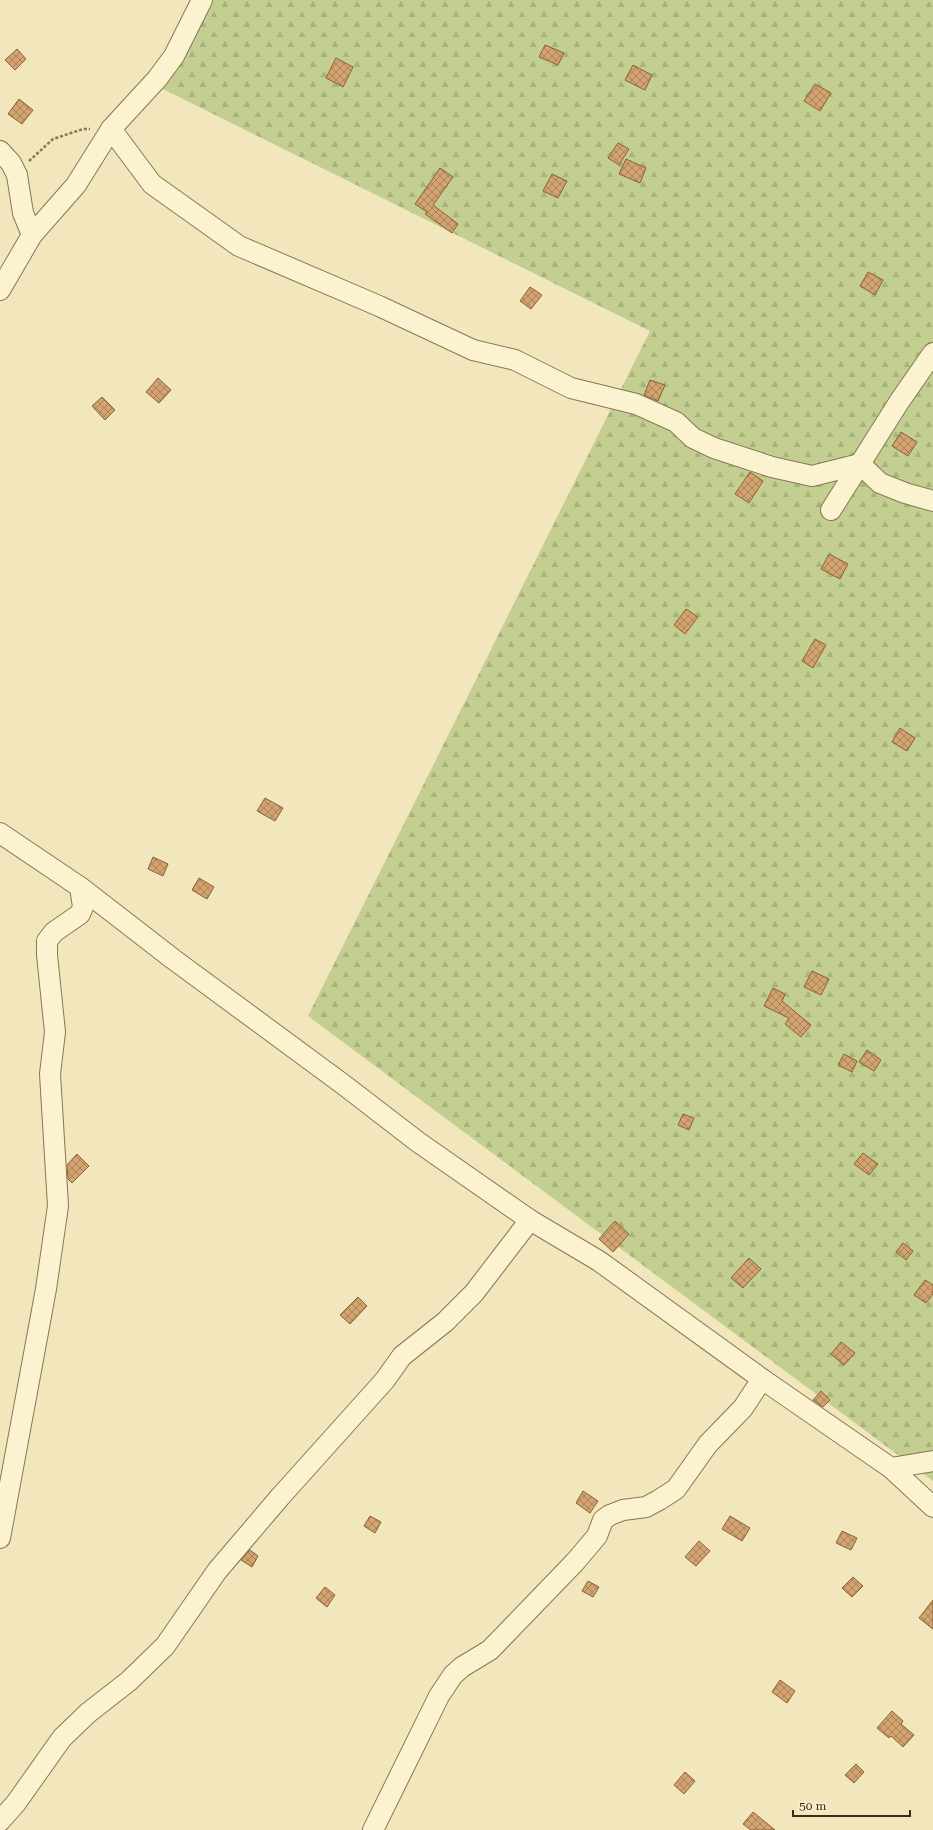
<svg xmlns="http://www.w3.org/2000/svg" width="933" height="1830" font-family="'Roboto Serif',serif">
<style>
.forest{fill:url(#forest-firs)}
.building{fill:url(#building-cross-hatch);stroke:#8b6139}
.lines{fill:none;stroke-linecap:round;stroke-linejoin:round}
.minor-casing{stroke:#8a7655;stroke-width:22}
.path{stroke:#8a7655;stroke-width:2.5;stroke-dasharray:3 2;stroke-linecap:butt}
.minor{stroke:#fbf3d0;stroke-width:20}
</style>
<defs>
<pattern id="forest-firs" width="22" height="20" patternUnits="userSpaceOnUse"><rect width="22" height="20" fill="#c2cf90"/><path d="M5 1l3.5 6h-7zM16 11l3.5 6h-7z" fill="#a7b27c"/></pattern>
<pattern id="building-cross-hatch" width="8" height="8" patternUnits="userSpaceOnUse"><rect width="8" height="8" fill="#d2a26f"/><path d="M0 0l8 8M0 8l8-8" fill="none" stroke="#ab845a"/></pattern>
</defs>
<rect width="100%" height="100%" fill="#f1e6bc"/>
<path class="forest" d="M205 0H933V1481L308 1016 650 331 159 87Z"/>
<g class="building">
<path d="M545 45 564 53 558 65 539 57Z"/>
<path d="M17 49 26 59 15 70 5 60Z"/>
<path d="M336 58 353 67 343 87 326 78Z"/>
<path d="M633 65 652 75 645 90 625 80Z"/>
<path d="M815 84 831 93 820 111 804 101Z"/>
<path d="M19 99 33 110 22 124 8 114Z"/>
<path d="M618 143 629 149 619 165 608 158Z"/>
<path d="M626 159 646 168 640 183 619 174Z"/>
<path d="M440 168 453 177 433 205 458 224 452 233 425 214 427 212 415 204Z"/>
<path d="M552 174 567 181 558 198 543 191Z"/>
<path d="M868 272 883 280 875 295 860 286Z"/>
<path d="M530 287 542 295 531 309 520 301Z"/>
<path d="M158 378 171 390 159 403 146 392Z"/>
<path d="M650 380 665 385 658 401 644 395Z"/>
<path d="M102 397 115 410 105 420 92 406Z"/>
<path d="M901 432 917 442 908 456 892 446Z"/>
<path d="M750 472 763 481 749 503 735 494Z"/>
<path d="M829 554 848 564 840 579 821 569Z"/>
<path d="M686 609 698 617 685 634 674 625Z"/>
<path d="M815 639 826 645 813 668 802 661Z"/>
<path d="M900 728 915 738 907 751 892 742Z"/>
<path d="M265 798 283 808 275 821 257 811Z"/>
<path d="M153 857 168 864 163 876 148 869Z"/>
<path d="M199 878 214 887 207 899 192 890Z"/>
<path d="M812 971 829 979 821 995 804 987Z"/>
<path d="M773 988 785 994 782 1001 811 1025 801 1037 785 1024 789 1018 764 1006Z"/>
<path d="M867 1050 881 1060 874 1071 859 1062Z"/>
<path d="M844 1054 857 1061 852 1072 838 1065Z"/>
<path d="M683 1114 694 1118 689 1130 678 1125Z"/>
<path d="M863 1153 878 1164 869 1175 854 1164Z"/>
<path d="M77 1154 89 1166 72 1183 68 1179 67 1165Z"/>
<path d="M615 1221 629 1234 613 1252 599 1239Z"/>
<path d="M903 1243 913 1251 906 1260 896 1252Z"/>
<path d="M749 1258 761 1269 743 1288 731 1278Z"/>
<path d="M925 1280 933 1285V1294L926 1303 914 1295Z"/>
<path d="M358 1297 367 1306 350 1324 340 1315Z"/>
<path d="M841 1342 855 1353 844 1365 831 1354Z"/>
<path d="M821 1391 830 1400 823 1407 813 1400Z"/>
<path d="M583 1491 598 1501 590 1513 576 1503Z"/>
<path d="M370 1516 381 1522 375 1533 364 1526Z"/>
<path d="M730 1516 750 1528 742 1541 722 1529Z"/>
<path d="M842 1531 857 1538 851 1550 836 1543Z"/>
<path d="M699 1541 710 1551 696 1566 685 1557Z"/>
<path d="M250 1550 258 1556 252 1567 241 1560Z"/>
<path d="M853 1577 863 1586 852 1597 842 1588Z"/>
<path d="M588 1581 599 1587 593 1597 582 1591Z"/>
<path d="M325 1587 335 1595 327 1607 316 1598Z"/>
<path d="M933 1600V1629L919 1618Z"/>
<path d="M780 1680 795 1691 787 1703 772 1692Z"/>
<path d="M892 1711 903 1721 901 1724 914 1735 903 1747 891 1736 889 1738 877 1728Z"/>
<path d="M856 1764 864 1772 854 1783 845 1775Z"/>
<path d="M685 1772 695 1781 684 1794 674 1785Z"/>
<path d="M753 1812 775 1830H751L743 1824Z"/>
</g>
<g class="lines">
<defs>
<g id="minor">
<path d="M111 129 152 184 239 246 379 306 473 350 515 360 571 388 636 404 676 422 693 438 714 448 772 467 812 476 860 464 880 483 905 493 933 501"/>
<path d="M0 151 11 163 17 175 23 213 32 235"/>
<path d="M0 290 32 235 76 185 111 129 157 79 174 56 202 0"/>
<path d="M831 510 899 402 933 353"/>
<path d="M0 833 80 887 173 959 344 1085 418 1142 530 1220 599 1261 762 1379 891 1468 933 1507"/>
<path d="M891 1468 933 1461"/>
<path d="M0 1538 46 1289 58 1206 50 1074 55 1032 47 955V941L54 932 80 914 83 907 80 887"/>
<path d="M0 1821 16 1803 62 1738 88 1713 129 1681 165 1646 217 1571 280 1497 385 1380 402 1356 445 1322 474 1293 530 1220"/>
<path d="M373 1830 439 1696 453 1675 462 1667 490 1650 575 1562 597 1536 603 1520 610 1515 623 1510 646 1507 659 1500 676 1489 708 1444 743 1408 762 1379"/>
</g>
</defs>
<use href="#minor" class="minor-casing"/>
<path class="path" d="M29 161 53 139 83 129H90"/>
<use href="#minor" class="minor"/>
</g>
<path d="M793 1810v6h117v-6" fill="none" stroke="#382c1b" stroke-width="2"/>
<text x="799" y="1810" font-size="12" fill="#382c1b" stroke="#f8f0cd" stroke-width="3" paint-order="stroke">50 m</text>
</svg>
